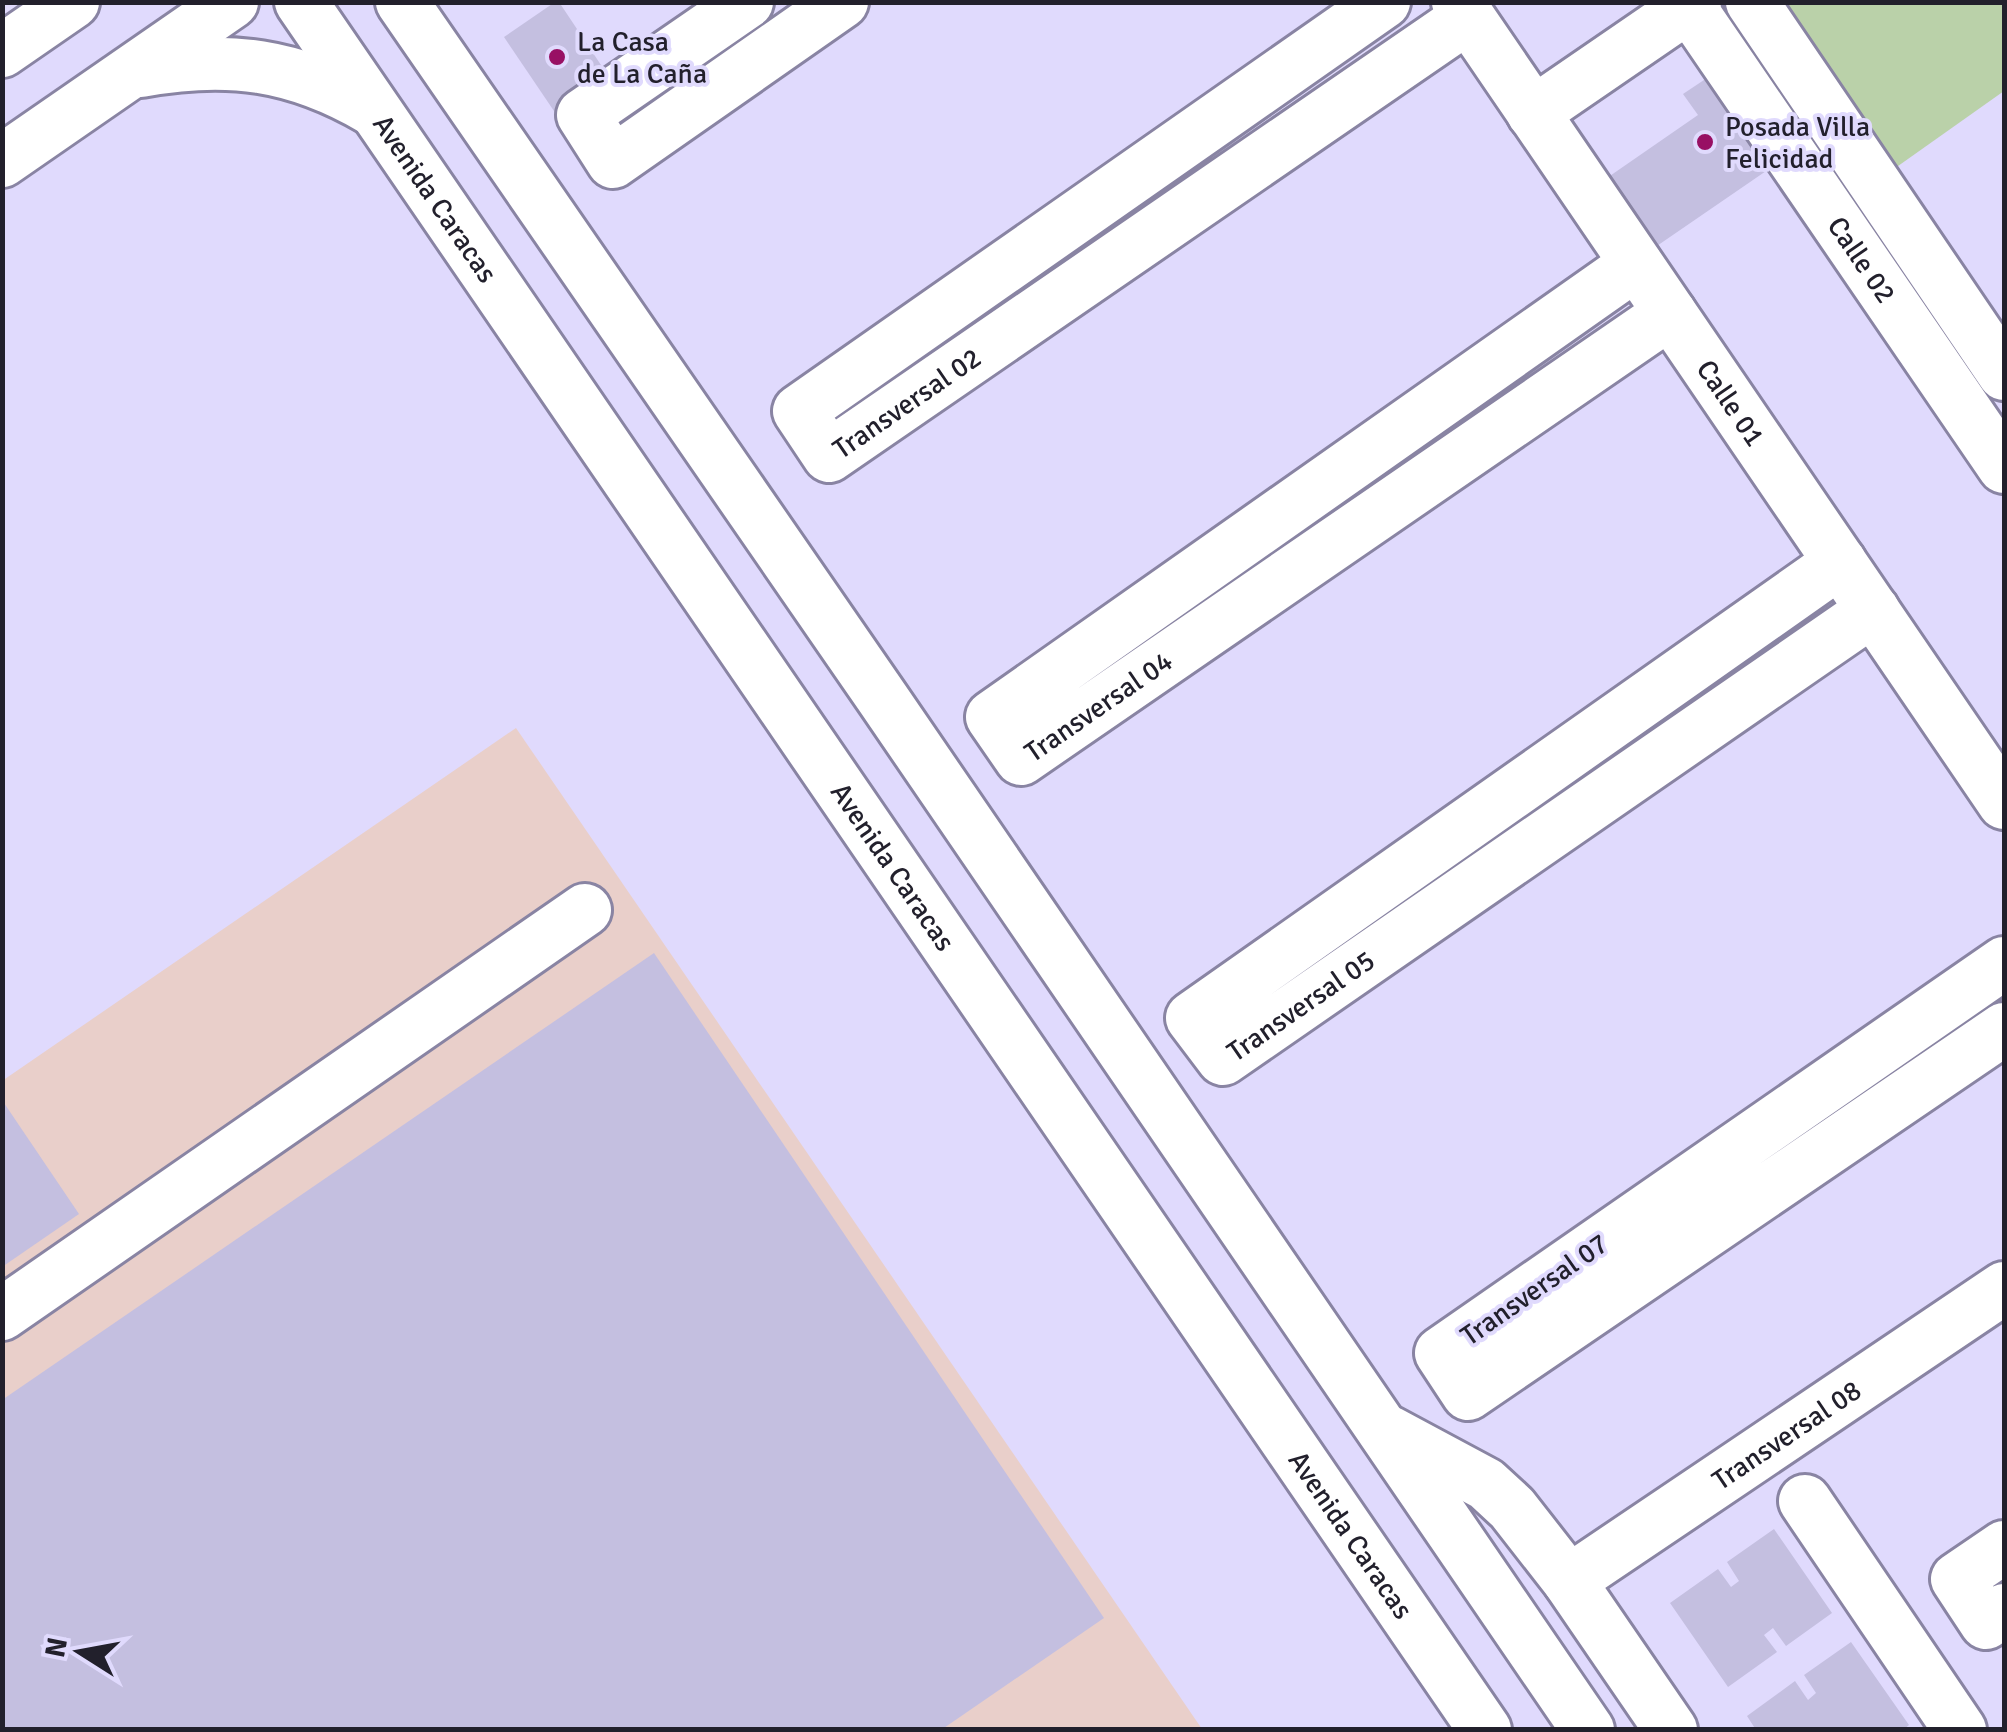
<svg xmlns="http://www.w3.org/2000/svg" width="2007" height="1732" viewBox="0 0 2007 1732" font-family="Signika,sans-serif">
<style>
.industrial{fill:#e9cfca}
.green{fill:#bad1a9}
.building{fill:#c4bfe0}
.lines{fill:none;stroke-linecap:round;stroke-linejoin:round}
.minor-casing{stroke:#8984a3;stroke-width:58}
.minor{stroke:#fff;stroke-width:52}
.poi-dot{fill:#981064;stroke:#e0dafd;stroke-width:4}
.labels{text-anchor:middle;stroke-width:8;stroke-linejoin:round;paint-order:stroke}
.poi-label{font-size:28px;fill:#22202c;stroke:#e0dafd;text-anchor:start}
.street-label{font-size:28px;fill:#22202c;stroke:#e0dafd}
</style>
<rect width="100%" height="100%" fill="#e0dafd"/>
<polygon class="industrial" points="516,728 1202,1729 3,1729 2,1081"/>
<polygon class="green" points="1779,3 2004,3 2004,91 1891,171"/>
<g class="building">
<polygon points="555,2 559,2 609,77 556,114 504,37"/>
<polygon points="1707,78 1769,169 1651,250 1604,180 1698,115 1683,94"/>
<polygon points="654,953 1104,1618 941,1730 2,1730 2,1400"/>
<polygon points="2,1100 79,1214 2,1267"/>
<polygon points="1774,1529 1832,1613 1786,1646 1773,1628 1764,1635 1777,1652 1728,1687 1670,1603 1718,1569 1731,1587 1739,1581 1727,1562"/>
<polygon points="1851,1642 1909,1725 1903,1730 1756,1730 1747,1716 1795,1681 1808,1700 1816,1693 1804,1675"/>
</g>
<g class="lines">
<defs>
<g id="minor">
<path id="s1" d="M 301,2 L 1485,1730"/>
<polyline points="402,2 883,699 1588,1730"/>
<polyline points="747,2 583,115 613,162 842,2"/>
<path id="s2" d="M 1384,2 L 799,411 L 829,456 L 1468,17"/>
<path id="s3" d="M 1458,2 L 2004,803"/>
<path id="s4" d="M 1686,2 L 2004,467"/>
<polyline points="1752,2 2004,374"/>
<polyline points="2,51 73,2"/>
<path d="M 141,71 C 228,55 295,64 372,109"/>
<polyline points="1533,113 1695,2"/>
<polyline points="2,161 232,2"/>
<path id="s5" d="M 1636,264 L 992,717 L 1021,759 L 1670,313"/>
<path id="s6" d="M 1840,562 L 1192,1018 L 1223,1059 L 1873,610"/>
<polyline points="2004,963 1441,1353 1468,1394 2004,1029"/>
<polyline points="2,1314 585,910"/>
<polyline points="1389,1432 1486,1484 1512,1508 1569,1581 1671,1730"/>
<polyline points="1805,1501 1960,1730"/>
<polyline points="2004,1547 1957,1579 1986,1623 2004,1610"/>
<path id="s7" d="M 1569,1581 L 2004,1288"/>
</g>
</defs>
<use href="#minor" class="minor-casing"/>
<use href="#minor" class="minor"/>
</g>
<g class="poi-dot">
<circle cx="557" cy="57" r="10"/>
<circle cx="1705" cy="142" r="10"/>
</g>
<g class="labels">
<g class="poi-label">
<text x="577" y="51">La Casa<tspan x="577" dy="32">de La Caña</tspan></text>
<text x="1725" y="136">Posada Villa<tspan x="1725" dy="32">Felicidad</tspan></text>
</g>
<g class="street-label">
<text dy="10" stroke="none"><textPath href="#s1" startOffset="238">Avenida Caracas</textPath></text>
<text dy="10" stroke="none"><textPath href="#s4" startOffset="312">Calle 02</textPath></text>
<text dy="10" stroke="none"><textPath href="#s2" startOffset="862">Transversal 02</textPath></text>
<text dy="10" stroke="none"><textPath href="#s3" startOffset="485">Calle 01</textPath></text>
<text dy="10" stroke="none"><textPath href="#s5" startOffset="932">Transversal 04</textPath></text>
<text dy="10" stroke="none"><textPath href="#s1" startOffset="1048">Avenida Caracas</textPath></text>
<text dy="10" stroke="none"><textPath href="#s6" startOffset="938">Transversal 05</textPath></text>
<text transform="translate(1534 1289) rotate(-35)" y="10">Transversal 07</text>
<text dy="10" stroke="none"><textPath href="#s7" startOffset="262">Transversal 08</textPath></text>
<text dy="10" stroke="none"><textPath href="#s1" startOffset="1858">Avenida Caracas</textPath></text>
</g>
</g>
<rect width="2007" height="1732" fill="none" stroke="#22202c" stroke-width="10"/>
<g transform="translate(80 1652) rotate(281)" stroke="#e0dafd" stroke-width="8" paint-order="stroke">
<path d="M0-8L18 38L0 25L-18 38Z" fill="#22202c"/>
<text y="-15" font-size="28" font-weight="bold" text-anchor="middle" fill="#22202c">N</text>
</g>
</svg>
